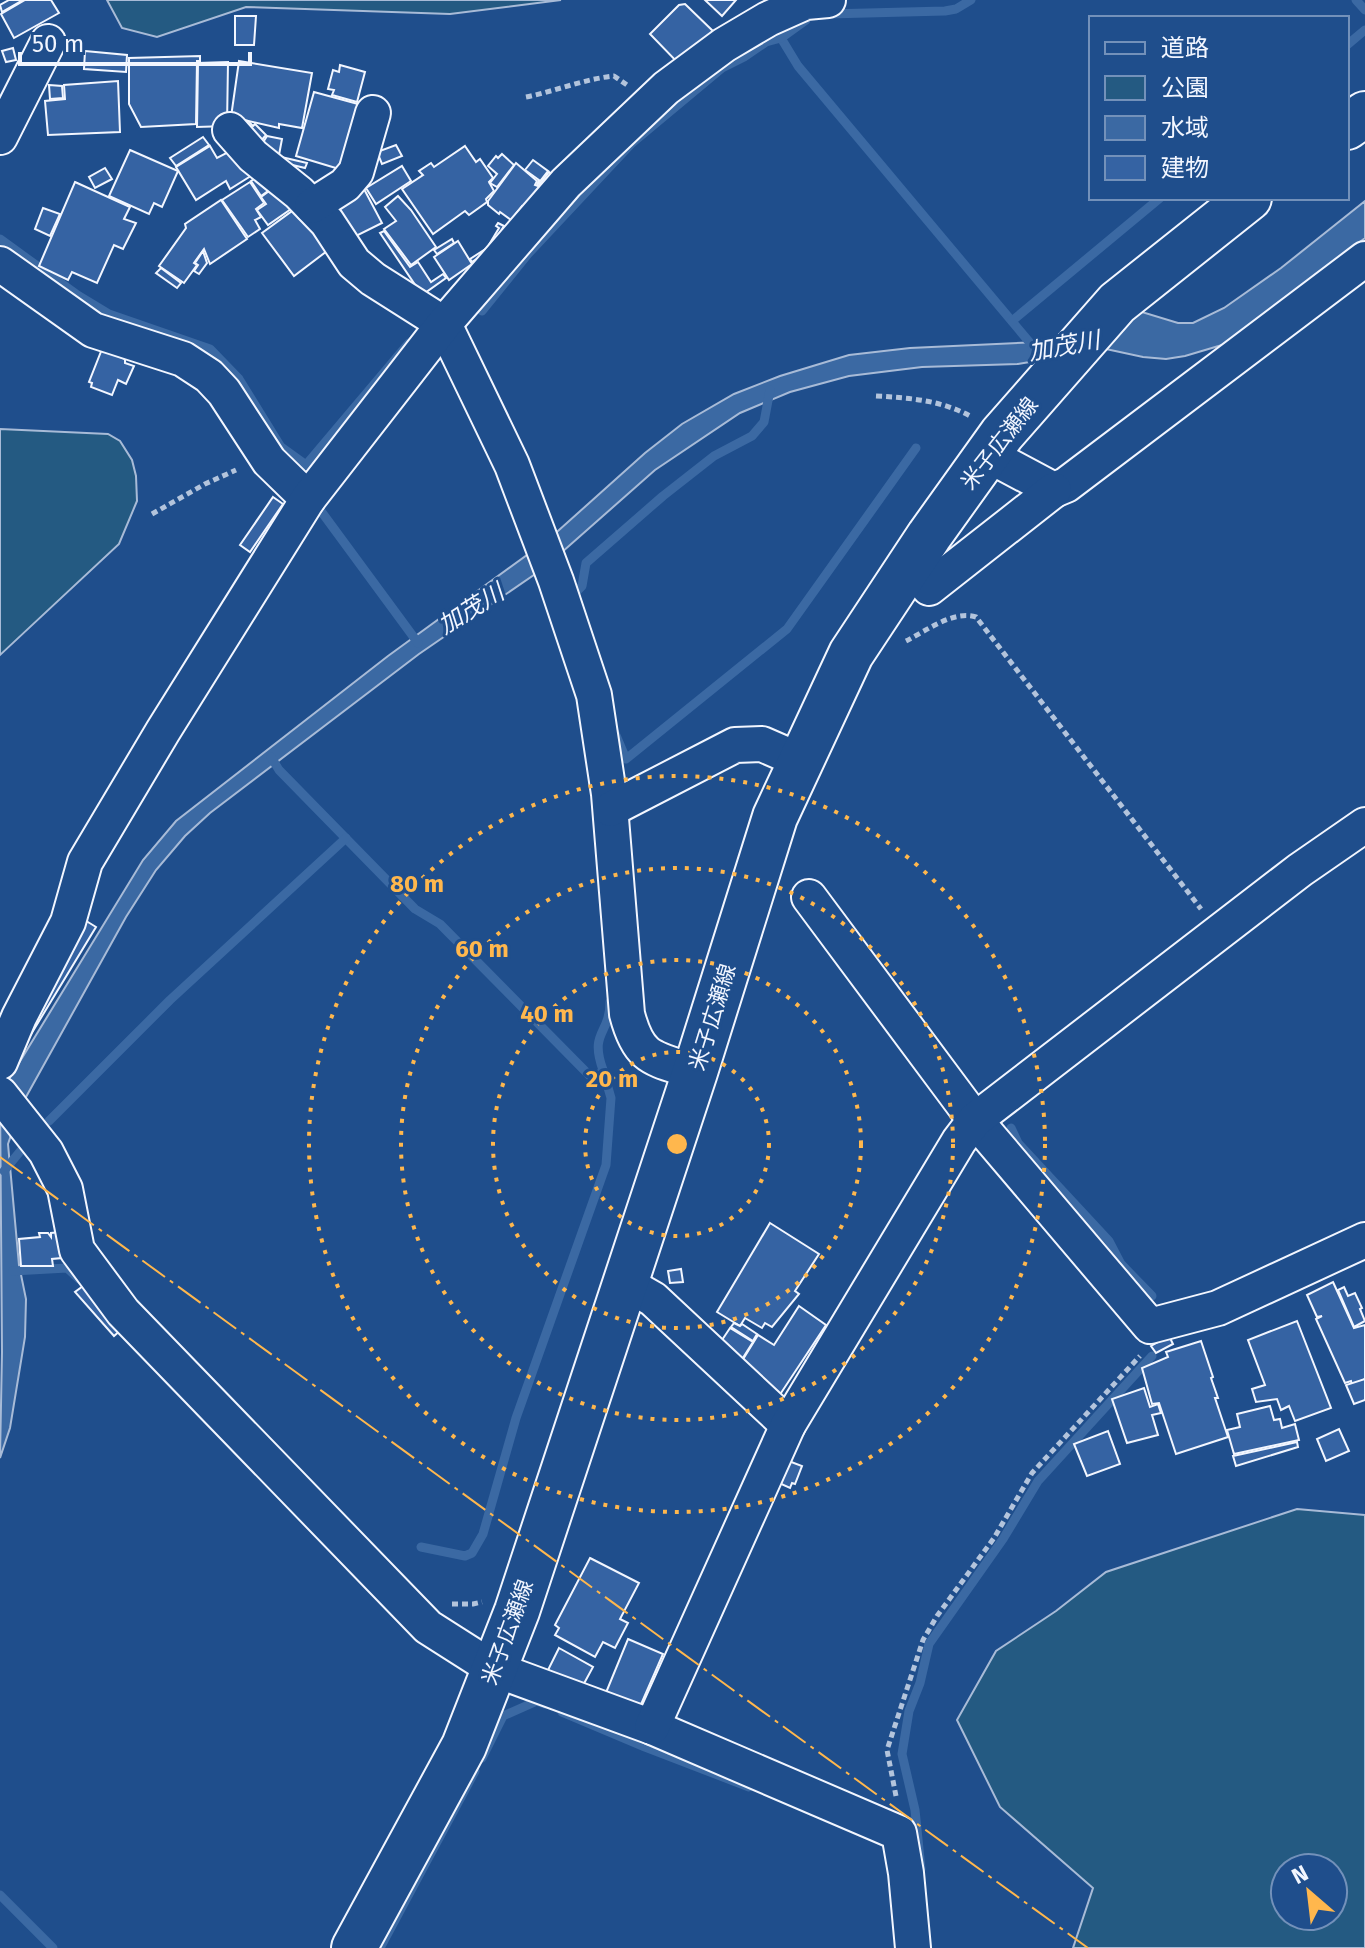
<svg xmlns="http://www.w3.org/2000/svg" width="1365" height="1948" viewBox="0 0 1365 1948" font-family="'Fira Sans','Noto Sans JP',sans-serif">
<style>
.green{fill:#245a82;stroke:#a8bbd7;stroke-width:2;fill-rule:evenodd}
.water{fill:#3b69a3;stroke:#a8bbd7;stroke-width:2}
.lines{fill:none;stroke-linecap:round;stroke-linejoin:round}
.stream{stroke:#3b69a3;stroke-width:9}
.building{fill:#3563a3;stroke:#f2f6ff;stroke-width:2}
.minor-casing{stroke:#f2f6ff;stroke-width:38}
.major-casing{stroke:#f2f6ff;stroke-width:48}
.path{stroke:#b3c4dc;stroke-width:5;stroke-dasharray:6 4;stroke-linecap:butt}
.minor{stroke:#1f4e8c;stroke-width:34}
.major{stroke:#1f4e8c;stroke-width:44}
.power{stroke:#ffb74d;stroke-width:2;stroke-dasharray:28 6 4 6;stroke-linecap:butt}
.ring{fill:none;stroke:#ffb74d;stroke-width:4;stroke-dasharray:4 8}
.labels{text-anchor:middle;stroke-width:6;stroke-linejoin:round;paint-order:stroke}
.street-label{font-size:22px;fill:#f2f6ff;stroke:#1f4e8c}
.water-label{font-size:24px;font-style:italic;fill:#f2f6ff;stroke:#1f4e8c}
.centre{fill:#ffb74d;stroke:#1f4e8c;stroke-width:4}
.ring-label{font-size:24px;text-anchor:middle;font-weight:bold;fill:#ffb74d;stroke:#1f4e8c;stroke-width:6;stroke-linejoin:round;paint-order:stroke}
</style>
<rect width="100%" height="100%" fill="#1f4e8c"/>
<g class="green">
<polygon points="107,0 561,0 450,14 246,7 157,37 122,28"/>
<polygon points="0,429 108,434 120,441 132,460 136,476 137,501 119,544 0,655"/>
<path d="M 1297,1509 L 1365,1515 L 1365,1948 L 1073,1948 L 1093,1888 L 1000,1807 L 957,1720 L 996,1651 L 1056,1611 L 1106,1572 ZM 1333,1868 L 1333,1916 L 1285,1916 L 1285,1868 Z"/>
</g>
<polygon class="water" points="1365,201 1365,238 1232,342 1185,356 1166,359 1143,357 1106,349 1018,364 922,367 849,376 790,392 740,413 655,470 544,568 419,654 210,813 185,836 156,870 126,917 21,1106 8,1144 19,1265 26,1299 25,1337 10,1428 0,1458 2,1352 0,1094 143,860 176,821 388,656 549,539 645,453 682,424 734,394 780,376 849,355 910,348 1038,342 1142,312 1178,323 1193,323 1224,308 1281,268"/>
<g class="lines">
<g class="stream">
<polyline points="1356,0 1365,10"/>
<polyline points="828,14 945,11 956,9 971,0"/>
<polyline points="781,38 798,66 1036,350"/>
<polyline points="1347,45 1365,30"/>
<polyline points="0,239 76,294 109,314 210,349 239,379 281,447 306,465 409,343"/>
<polyline points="482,311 528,254 632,143 722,68 744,57 766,42 781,38 806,20"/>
<polyline points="1012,321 1160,198"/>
<polyline points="318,507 418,643"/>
<polyline points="577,600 575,593 582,586 586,563 663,496 714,456 752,436 764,422 770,390"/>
<polyline points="615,733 626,759 787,629 916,448"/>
<polyline points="271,757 279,770 415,909 440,924 591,1077 598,1076 603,1070 611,1098 606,1165 516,1418 483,1534 472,1553 465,1556 421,1547"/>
<path d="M 603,1070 C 589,1031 610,1035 610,1002"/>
<polyline points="49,1121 170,1000 346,838"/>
<polyline points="1011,1128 1018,1143 1109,1241 1121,1264 1152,1296"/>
<polyline points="4,1171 27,1143"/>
<polyline points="13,1271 67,1268 79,1279"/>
<polyline points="562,1712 645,1747 749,1787"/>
<polyline points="482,1758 503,1716 537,1701 545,1704"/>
<polyline points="921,1869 915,1810 902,1754 909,1711 920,1683 929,1644 1003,1539 1038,1481 1152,1356"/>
<polyline points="0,1895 53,1948"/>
<polyline points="380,1948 475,1771"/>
</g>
</g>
<g class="building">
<polygon points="9,0 23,0 2,12 0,5"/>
<polygon points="25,0 51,0 59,13 14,38 1,14"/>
<polygon points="705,0 736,0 722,16"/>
<polygon points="685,4 716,34 679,64 650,34 679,5"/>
<polygon points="235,16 256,16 254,45 235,45"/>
<polygon points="13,48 16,60 6,62 2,51"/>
<polygon points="85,51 127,55 126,72 84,69"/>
<polygon points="200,56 200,61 197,61 196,124 141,127 129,104 129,58"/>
<polygon points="239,61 312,73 302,128 279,124 279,128 231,117"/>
<polygon points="228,62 227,126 197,127 198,63"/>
<polygon points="340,65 365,72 357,102 332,95 334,90 328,89 333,70 339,72"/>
<polygon points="118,81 120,132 48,135 45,101 65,99 64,85"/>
<polygon points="49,85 62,86 63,98 50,99"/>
<polygon points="314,92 358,104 339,169 296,156"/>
<polygon points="231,118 248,121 253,126 255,124 266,135 255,148"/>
<polygon points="267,136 282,139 279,155 260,154 262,144"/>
<polygon points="203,137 209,145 176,166 170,158"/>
<polygon points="396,145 402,156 382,164 377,152"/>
<polygon points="210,146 217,158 238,147 254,174 230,189 226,181 196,200 176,167"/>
<polygon points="465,146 476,162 480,159 493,178 489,182 494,191 486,199 487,202 469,215 465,211 433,234 402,189 423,175 419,171 431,163 434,167"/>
<polygon points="130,150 178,171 162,207 154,203 149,214 109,196"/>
<polygon points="502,154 514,165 497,187 490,183 497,174 488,166 496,156 498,158"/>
<polygon points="277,156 307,163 305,168 276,161"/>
<polygon points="533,160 548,171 537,185 539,180 525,170"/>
<polygon points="516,163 537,181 535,185 538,186 549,172 556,178 529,211 522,206 511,220 500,212 499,214 488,205 488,201"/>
<polygon points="402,166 411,181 376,204 366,188"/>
<polygon points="105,168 112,179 95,188 89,177"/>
<polygon points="260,175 275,186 261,196 251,181"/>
<polygon points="75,182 130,207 124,219 136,223 123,249 114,245 97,283 72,272 68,280 39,266"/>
<polygon points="250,182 264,203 256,209 261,217 255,220 260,229 248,237 222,200"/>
<polygon points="276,186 291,209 268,225 257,210 266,204 261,197"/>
<polygon points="364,189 382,223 354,237 336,204"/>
<polygon points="398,196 411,210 436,247 411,265 384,229 396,221 385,207"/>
<polygon points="221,200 247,239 210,264 204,249 194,263 197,265 184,283 159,266 186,228 185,224"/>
<polygon points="299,206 331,248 294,276 262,233"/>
<polygon points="43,208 60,214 50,236 35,229"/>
<polygon points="498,223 504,226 490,250 472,262 470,259 487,248 499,228 496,226"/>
<polygon points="384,231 410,267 418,262 431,282 443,274 446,278 422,295 380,233"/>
<polygon points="452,239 454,243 437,254 434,250"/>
<polygon points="458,241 472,264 449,280 434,257"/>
<polygon points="203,251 207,263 199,274 194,271 198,265 195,263"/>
<polygon points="161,268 181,283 177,288 156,273"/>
<polygon points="102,349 125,359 125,363 134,366 126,384 118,380 112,395 91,387 92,383 89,382"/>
<polygon points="273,497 283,504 250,552 240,545"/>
<polygon points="83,919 96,927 30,1036 21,1031"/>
<polygon points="770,1223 819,1254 795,1291 799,1294 772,1327 765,1323 762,1328 745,1318 740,1326 717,1312"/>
<polygon points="60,1232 62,1258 52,1259 53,1266 21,1266 19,1239 40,1237 39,1233 48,1233 51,1237 51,1233"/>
<polygon points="681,1269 683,1282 670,1283 668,1271"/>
<polygon points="1333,1282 1354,1328 1365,1325 1365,1379 1352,1385 1351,1381 1345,1383 1316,1319 1322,1316 1317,1317 1307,1295"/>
<polygon points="83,1286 122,1329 114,1336 75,1292"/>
<polygon points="1344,1287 1348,1296 1355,1293 1362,1308 1360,1309 1365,1321 1354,1327 1338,1290"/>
<polygon points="799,1306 826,1325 779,1396 737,1369 758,1335 774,1345"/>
<polygon points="1297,1321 1331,1408 1295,1421 1289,1406 1281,1410 1277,1399 1256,1402 1252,1389 1265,1385 1248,1340"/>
<polygon points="734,1323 740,1326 742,1324 757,1334 753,1341 731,1327"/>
<polygon points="730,1328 753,1342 739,1364 716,1349"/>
<polygon points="1169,1336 1173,1344 1156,1353 1151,1346"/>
<polygon points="1201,1341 1213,1377 1211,1378 1218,1398 1215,1398 1228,1437 1176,1454 1159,1403 1152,1404 1142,1368 1168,1357 1166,1352"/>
<polygon points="1365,1379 1365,1400 1354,1404 1346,1385"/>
<polygon points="1144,1388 1150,1407 1158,1404 1161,1413 1152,1415 1158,1435 1127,1443 1112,1399"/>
<polygon points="1270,1406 1274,1420 1280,1419 1282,1428 1295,1424 1299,1440 1234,1454 1227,1430 1240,1427 1237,1414"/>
<polygon points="1339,1429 1349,1451 1326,1461 1317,1439"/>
<polygon points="1108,1431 1120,1464 1087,1476 1074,1444"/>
<polygon points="1297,1442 1298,1447 1236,1466 1233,1456"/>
<polygon points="786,1460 802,1466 795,1484 792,1483 790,1488 779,1483"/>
<polygon points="590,1558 639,1583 620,1619 628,1623 615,1648 603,1642 595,1657 555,1635 559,1628 555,1625"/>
<polygon points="628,1639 663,1654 639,1709 605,1695"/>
<polygon points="559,1648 593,1667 581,1689 548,1670"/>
</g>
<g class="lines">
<defs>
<g id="minor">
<path d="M 230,130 L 253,156 L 299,193 L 327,222 L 354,263 L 373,279 L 444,324 L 512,465 L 556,581 L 594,695 L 609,794 L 627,1014 C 639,1060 653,1058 695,1072"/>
<polyline points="0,137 48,42"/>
<polyline points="312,206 345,185 356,172 373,113"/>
<polyline points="0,264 93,330 183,359 209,376 224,392 269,461 308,499"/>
<polyline points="988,455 1054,490 1066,485 1365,259"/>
<polyline points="929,588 1054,490"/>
<polyline points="611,809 735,745 762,744 801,761"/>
<polyline points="809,897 975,1120 1150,1326 1218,1308 1365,1240"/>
<polyline points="0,1062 19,1017 68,922 85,862 163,731 308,499 444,324 566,183 666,88 724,45 768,19 806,2 828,0"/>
<polyline points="0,1094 46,1152 65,1189 77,1250 123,1312 428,1627 494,1669 652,1727 899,1833 906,1873 913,1948"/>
<polyline points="625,1283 653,1299 788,1425"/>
<polyline points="652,1727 788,1425 959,1141 975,1120 1300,870 1365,825"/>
</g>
<g id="major">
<polyline points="1347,127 1365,114"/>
<polyline points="354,1948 464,1746 517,1611 695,1072 775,817 851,654 929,536 1002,434 1117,303 1249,198"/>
</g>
</defs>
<use href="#minor" class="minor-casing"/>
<use href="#major" class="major-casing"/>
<g class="path">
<path d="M 526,97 C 556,91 584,79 614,76 L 627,85"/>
<path d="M 876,396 C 910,398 941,400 972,417"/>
<polyline points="152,514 205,484 236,470"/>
<path d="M 906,641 C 926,631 953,610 976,617 L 1201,909"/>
<polyline points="452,1604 473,1604 482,1602"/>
<polyline points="896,1796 887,1750 923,1640 937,1616 994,1538 1032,1473 1140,1356"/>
</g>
<use href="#minor" class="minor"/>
<use href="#major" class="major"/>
<polyline class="power" points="0,1157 1088,1948"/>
</g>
<g class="ring">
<circle cx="677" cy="1144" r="92"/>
<circle cx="677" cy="1144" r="184"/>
<circle cx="677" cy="1144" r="276"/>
<circle cx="677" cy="1144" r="368"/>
</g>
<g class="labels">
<g class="street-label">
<text transform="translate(999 443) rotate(-52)" y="8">米子広瀬線</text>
<text transform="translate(712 1017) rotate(-73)" y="8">米子広瀬線</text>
<text transform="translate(507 1632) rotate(-70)" y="8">米子広瀬線</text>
</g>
<g class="water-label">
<text transform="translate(1064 346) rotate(-10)" y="8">加茂川</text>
<text transform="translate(471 609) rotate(-32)" y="8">加茂川</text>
</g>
</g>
<circle cx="677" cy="1144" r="12" class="centre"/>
<g class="ring-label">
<text x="417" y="892">80 m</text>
<text x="482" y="957">60 m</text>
<text x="547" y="1022">40 m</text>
<text x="612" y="1087">20 m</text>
</g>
<rect x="1089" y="16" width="260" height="184" fill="#1f4e8c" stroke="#7391ba" stroke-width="2"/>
<rect x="1105" y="42" width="40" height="12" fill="#1f4e8c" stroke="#7391ba" stroke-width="2"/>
<text x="1161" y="56" font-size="24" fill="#f2f6ff">道路</text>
<rect x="1105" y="76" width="40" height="24" fill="#245a82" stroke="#7391ba" stroke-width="2"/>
<text x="1161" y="96" font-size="24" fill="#f2f6ff">公園</text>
<rect x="1105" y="116" width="40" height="24" fill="#3b69a3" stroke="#7391ba" stroke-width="2"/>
<text x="1161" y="136" font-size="24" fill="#f2f6ff">水域</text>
<rect x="1105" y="156" width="40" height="24" fill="#3563a3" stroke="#7391ba" stroke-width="2"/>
<text x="1161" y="176" font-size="24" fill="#f2f6ff">建物</text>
<g transform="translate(1309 1892) rotate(332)"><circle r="38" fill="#1f4e8c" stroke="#7391ba" stroke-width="2"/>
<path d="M0-6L14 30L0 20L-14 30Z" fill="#ffb74d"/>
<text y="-12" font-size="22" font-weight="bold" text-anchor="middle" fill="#f2f6ff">N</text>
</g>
<path d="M20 52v12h230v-12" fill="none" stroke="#f2f6ff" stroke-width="4"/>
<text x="32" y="52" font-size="24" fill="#f2f6ff" stroke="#1f4e8c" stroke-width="6" paint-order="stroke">50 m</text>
</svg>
